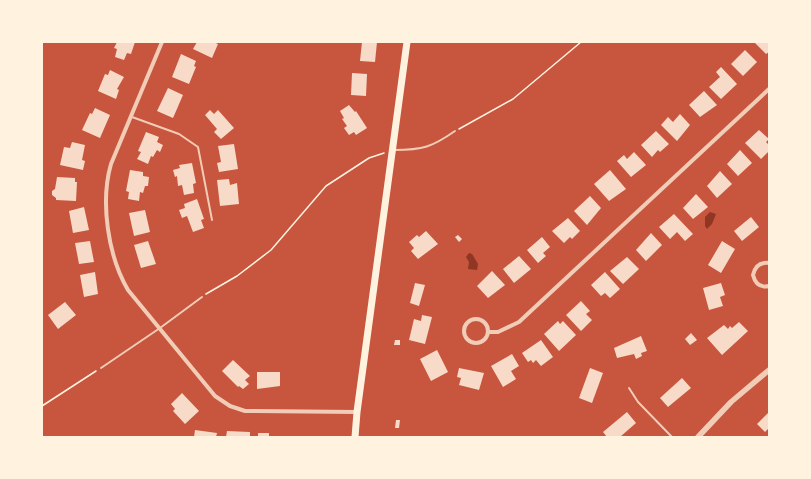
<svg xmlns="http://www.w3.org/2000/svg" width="811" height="479" viewBox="0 0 811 479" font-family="Mulish,sans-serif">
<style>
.water{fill:#8f3625}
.building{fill:#f7dbc8}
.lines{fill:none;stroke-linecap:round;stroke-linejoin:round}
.path{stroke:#fff3e0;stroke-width:1.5}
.service{stroke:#f1ccb7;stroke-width:2}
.minor{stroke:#f1ccb7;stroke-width:4}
.tertiary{stroke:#f1ccb7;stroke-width:5.5}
.primary{stroke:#fff3e0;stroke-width:7}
</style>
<rect width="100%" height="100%" fill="#c8553d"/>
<g class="water">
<polygon points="710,212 716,214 712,224 707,229 705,226 705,217"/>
<polygon points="469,253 472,254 478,264 477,270 468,269 469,262 466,257"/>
</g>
<g class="building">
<polygon points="117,42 135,42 131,54 127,53 124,60 115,57 117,49 114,48"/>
<polygon points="197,42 213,42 218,44 212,58 193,49"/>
<polygon points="362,42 377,42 375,62 360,61"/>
<polygon points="754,42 769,42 769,52 766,54"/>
<polygon points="745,50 757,62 743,76 731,64"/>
<polygon points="181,54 196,61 194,66 196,67 189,84 172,77"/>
<polygon points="721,67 737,84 721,99 709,87 720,77 716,72"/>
<polygon points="110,70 124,77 117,89 119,90 116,99 98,91 105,74 108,75"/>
<polygon points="352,73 367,74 366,96 351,95"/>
<polygon points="168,88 183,95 173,118 157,111"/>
<polygon points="704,91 717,105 700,117 689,105"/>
<polygon points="349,105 355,112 356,111 367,128 356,135 354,132 349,135 344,128 347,126 342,119 344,118 340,111"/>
<polygon points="95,108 110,115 100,138 82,130 90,113 92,114"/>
<polygon points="210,110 214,114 218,110 234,128 221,139 214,132 217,129 205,115"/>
<polygon points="680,114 690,125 677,141 661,125 668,117 673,122"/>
<polygon points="759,130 769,139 766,142 769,145 769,151 761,159 745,143"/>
<polygon points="656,131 669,144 660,152 658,150 652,157 641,145"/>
<polygon points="146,132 159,137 157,142 163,145 160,152 157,150 153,157 151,156 148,164 137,159 141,152 138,151"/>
<polygon points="72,142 85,145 82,160 85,161 83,170 60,165 64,147 70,148"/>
<polygon points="234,144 238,169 219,172 217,163 221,162 218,146"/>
<polygon points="740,150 752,163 738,176 727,164"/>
<polygon points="634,152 646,165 631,177 617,161 624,155 627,159"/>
<polygon points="192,163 196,183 193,184 194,193 184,195 182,185 178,186 177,176 175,177 173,170 180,168 179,165"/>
<polygon points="130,170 143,172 143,176 149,177 148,186 145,186 143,193 140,192 139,201 128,199 129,192 126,191"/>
<polygon points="610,170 626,189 609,201 594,184"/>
<polygon points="720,171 732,184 717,198 707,186"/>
<polygon points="57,177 75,178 75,182 77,182 76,201 56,200 56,198 52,195 52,191 55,189"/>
<polygon points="229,179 230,185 237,183 239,204 220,206 217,180"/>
<polygon points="696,194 708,207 693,219 683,208"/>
<polygon points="590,196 601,208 587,225 574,211"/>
<polygon points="197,199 204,219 201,220 204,228 193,232 187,216 182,218 179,210 185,208 184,204"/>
<polygon points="84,207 89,230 73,233 69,211"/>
<polygon points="145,210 150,232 134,236 129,213"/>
<polygon points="674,214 693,234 685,241 677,232 670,239 659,227"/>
<polygon points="751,217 759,227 742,241 734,231"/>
<polygon points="568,218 580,231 572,239 570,237 564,243 552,231"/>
<polygon points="426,231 438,244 418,259 411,251 414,248 409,242 417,235 419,237"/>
<polygon points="651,233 662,245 646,261 636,250"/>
<polygon points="458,235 462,239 459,242 455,237"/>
<polygon points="542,237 550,247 543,253 546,256 538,263 527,250"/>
<polygon points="90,241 94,262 79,264 75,243"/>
<polygon points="148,241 156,264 141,268 134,245"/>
<polygon points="722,241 735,249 721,273 708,265"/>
<polygon points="519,256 531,269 514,283 503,269"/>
<polygon points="627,257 639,269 623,284 610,271"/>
<polygon points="492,271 505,285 488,298 477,286"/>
<polygon points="95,272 98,294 84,297 80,275"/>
<polygon points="605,272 620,289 610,298 605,293 601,296 591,285"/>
<polygon points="415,283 425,285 419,306 410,303"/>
<polygon points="721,283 725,295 720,297 723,306 709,310 703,288"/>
<polygon points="581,301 590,311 586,314 592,320 581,331 566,315"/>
<polygon points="65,302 76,315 58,329 48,315"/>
<polygon points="422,315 432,317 425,344 409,340 414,319 421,321"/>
<polygon points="558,321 560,324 563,321 576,335 559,351 544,334"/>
<polygon points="739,322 748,331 722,355 707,338 724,325 728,329 730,326 732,328"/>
<polygon points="691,333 697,340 690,345 685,339"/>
<polygon points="641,336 647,351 641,353 642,356 636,359 634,354 617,358 614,348"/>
<polygon points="395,340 400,340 400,345 394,345"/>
<polygon points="541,340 553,357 541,366 536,360 533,363 531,360 528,362 522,353"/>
<polygon points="437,350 448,372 431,381 420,359"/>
<polygon points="512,354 519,366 511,371 516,379 503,387 491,366"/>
<polygon points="233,360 250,376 245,380 249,384 243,389 239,386 238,387 222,371"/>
<polygon points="459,368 484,373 479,390 459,385 461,378 457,377"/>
<polygon points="590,368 603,373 592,403 579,398"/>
<polygon points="257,372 280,372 280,386 257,389"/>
<polygon points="682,378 691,388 668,407 660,398"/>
<polygon points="182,393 199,411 185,424 173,411 175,409 171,404"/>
<polygon points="627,412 636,423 620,437 607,437 603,432"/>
<polygon points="769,412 769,428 765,432 757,424"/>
<polygon points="396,420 400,420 399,428 395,428"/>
<polygon points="195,430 217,433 216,437 194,437"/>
<polygon points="227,431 250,432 250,437 226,437"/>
<rect x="258" y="433" width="11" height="4"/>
</g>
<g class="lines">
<g class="path">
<polyline points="459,129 513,99 581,42"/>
<polyline points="206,294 237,276 271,250 326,186 369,158 384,153"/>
<polyline points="42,406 96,371"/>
</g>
<g class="service">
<polyline points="132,117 179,134 198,147 212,220"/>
<path d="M 394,150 C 423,150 432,147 455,131"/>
<polyline points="101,368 160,328 202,297"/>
<polyline points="629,388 638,402 672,437"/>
</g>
<g class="minor">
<path d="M 162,42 L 111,164 C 100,202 108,256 128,290 L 215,396 L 230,406 L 245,411 L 357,412"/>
<path d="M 769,263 C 760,262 755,266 753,275 C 755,283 760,288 769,286"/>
<circle cx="476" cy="331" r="12"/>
<polyline points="488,332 498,332 519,322 769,89"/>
</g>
<polyline class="tertiary" points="698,437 731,402 769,370"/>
<polyline class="primary" points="355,437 357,412 407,42"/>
</g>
<rect width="811" height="479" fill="none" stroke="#fff3e0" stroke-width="86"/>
</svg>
